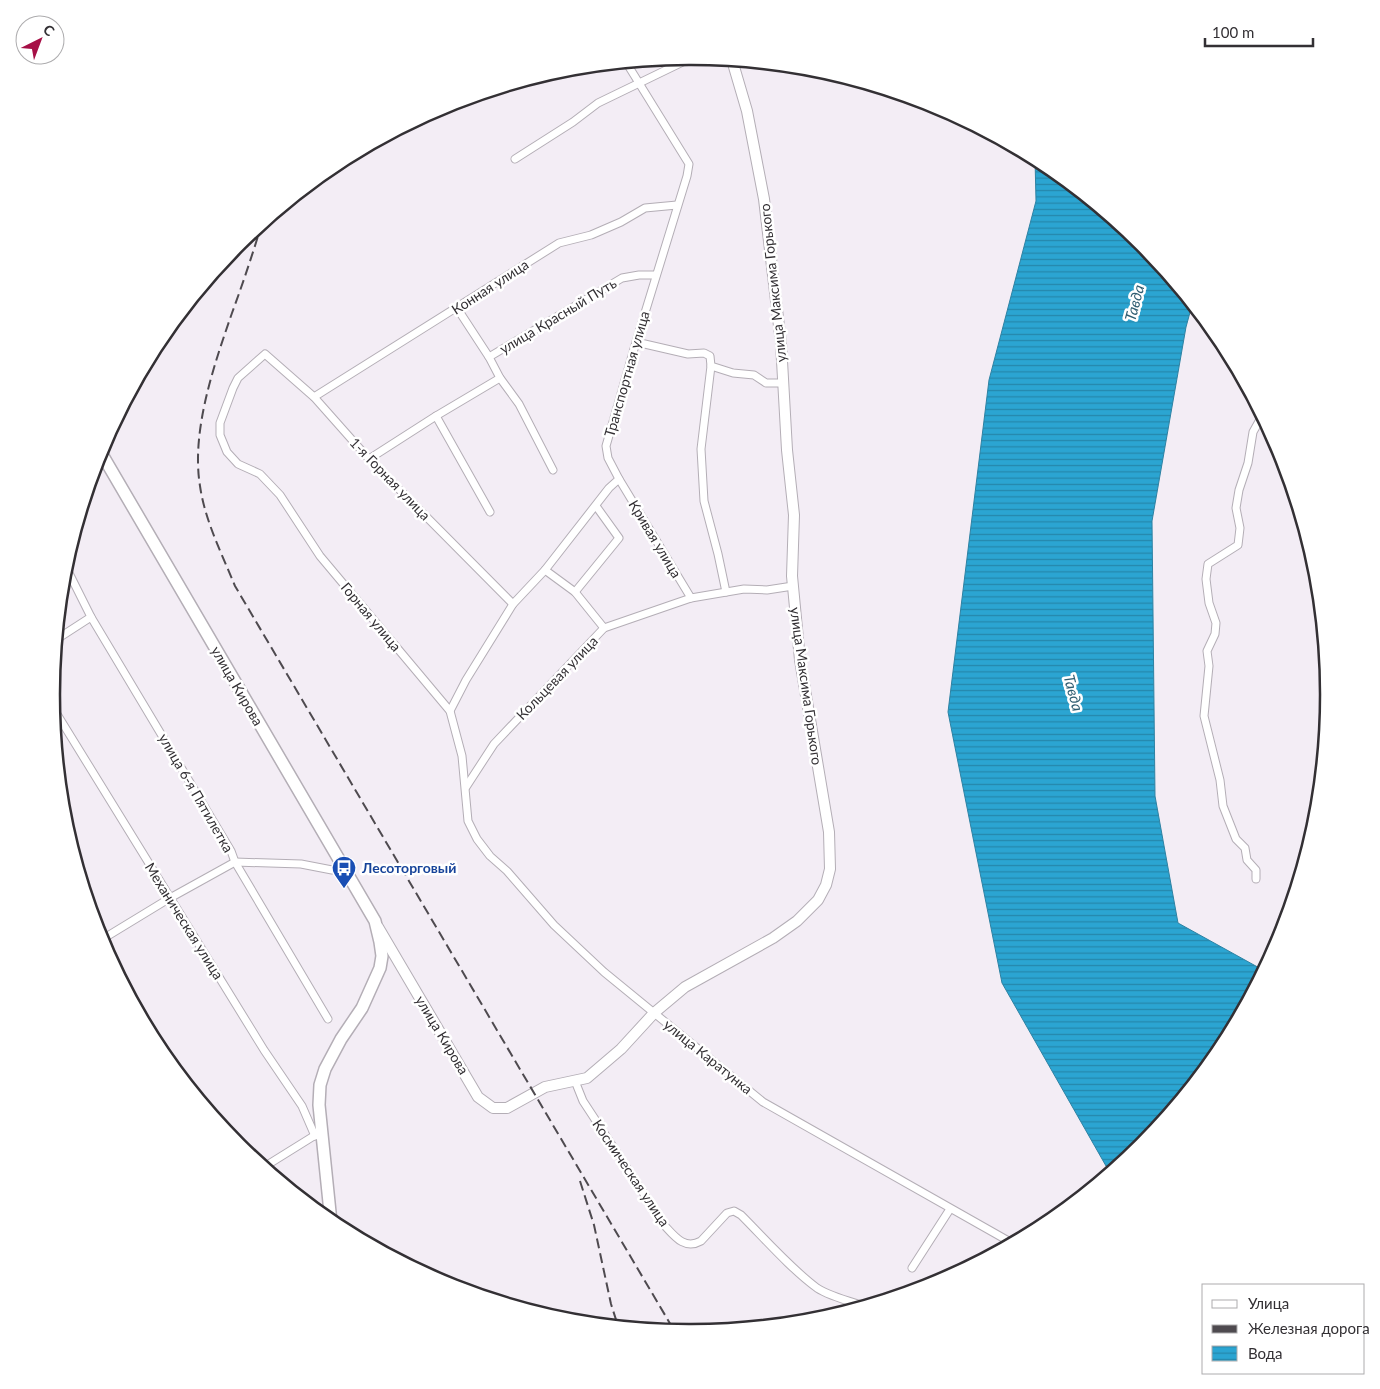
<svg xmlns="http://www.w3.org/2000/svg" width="1380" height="1389" viewBox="0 0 1380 1389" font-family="Lato,sans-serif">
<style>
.water{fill:url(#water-rules);stroke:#2d82a3}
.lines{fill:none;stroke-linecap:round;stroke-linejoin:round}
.street-casing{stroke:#b4aeb6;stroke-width:9}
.secondary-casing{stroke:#b4aeb6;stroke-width:12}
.primary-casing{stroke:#b4aeb6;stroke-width:14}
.street{stroke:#fff;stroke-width:7}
.secondary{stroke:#fff;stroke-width:10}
.primary{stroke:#fff;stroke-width:11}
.rail{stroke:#4e4a4f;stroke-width:2;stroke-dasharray:10 5;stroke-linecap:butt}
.labels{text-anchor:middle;stroke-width:5;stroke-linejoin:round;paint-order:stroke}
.street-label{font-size:14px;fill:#333034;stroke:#fff}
.transit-label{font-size:14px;font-weight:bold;fill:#164399;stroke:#fff;text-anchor:start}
.water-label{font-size:15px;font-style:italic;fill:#2f5d71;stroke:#fff}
.rim{fill:none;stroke:#333034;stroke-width:2.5}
</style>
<defs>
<pattern id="water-rules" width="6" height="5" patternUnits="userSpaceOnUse" patternTransform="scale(1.25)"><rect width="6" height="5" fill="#2ba5d2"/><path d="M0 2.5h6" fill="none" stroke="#2587ab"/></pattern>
</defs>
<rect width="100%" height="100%" fill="#f3edf5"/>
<polygon class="water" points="1035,158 1045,164 1142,243 1192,305 1186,327 1152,521 1155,796 1178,923 1263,970 1221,1050 1141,1146 1110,1173 1002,983 948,712 989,380 1036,201"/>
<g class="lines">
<defs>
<g id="street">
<polyline points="515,159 573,122 598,103 695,56"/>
<polyline points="457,308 489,357 500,378 519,404 553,470"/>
<polyline points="636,342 688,354 704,353 710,356 711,366 733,373 754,375 766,383 783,383"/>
<polyline points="489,357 622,278 639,275 656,275"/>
<polyline points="711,366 701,449 704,501 718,554 726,592"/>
<polyline points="314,397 559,243 591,235 621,222 645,208 677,205"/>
<polyline points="436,416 490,512"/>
<polyline points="369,459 436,416 500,378"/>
<polyline points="619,479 691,598"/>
<polyline points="65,565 91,617 231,851 235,862 328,1019"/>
<polyline points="545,570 575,592 604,628"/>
<polyline points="575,592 619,538 596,506"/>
<polyline points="513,604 369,459 314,397 265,354 238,378 233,388 220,423 220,435 227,452 238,464 260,474 280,495 320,556 450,711 462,756 468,821 477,839 490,856 507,871 554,925 604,972 763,1102 1012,1243"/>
<polyline points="57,639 91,617"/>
<polyline points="52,706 264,1050 302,1106 315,1136"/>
<polyline points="450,711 466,680 513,604 545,570 609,488 619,479 608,458 606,446 636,342 687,176 689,164 626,62"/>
<polyline points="466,787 494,744 604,628 691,598 744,589 767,590 793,586"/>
<polyline points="1256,879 1256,870 1247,860 1245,848 1236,839 1223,806 1220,780 1204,716 1209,666 1207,651 1215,634 1216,623 1209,603 1206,579 1208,564 1238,545 1240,528 1236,508 1239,490 1248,463 1253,432 1262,416"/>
<polyline points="101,940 170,898 235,862 301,864 332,870 343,867"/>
<path d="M 575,1081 L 583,1101 L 665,1226 C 675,1237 685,1250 701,1241 L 727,1213 L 734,1211 L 741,1215 C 765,1239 790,1268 817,1288 C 831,1297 849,1301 865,1306"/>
<polyline points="264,1167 317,1134"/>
<polyline points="912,1268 950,1209"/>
</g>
<polyline id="secondary" points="378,927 478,1097 493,1108 507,1108 545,1087 587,1078 621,1049 654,1013 685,987 773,938 797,921 818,900 826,885 830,869 829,832 800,660 792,576 794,515 787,450 781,343 764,199 747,111 732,60"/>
<polyline id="primary" points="100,451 375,921 380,942 382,956 380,968 362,1008 341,1039 325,1069 320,1085 319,1105 331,1222"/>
</defs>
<use href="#street" class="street-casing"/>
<use href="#secondary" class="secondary-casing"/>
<use href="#primary" class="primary-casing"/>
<use href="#street" class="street"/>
<use href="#secondary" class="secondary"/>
<use href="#primary" class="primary"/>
<g class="rail">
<path d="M 262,223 C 253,253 243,283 232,313 C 214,365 191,431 200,486 C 205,521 222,554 235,586 L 675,1332"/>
<polyline points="580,1181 594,1225 611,1304 618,1326"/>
</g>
</g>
<defs>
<symbol id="bus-pin" viewBox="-11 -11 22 30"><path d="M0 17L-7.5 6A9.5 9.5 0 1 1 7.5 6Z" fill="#1a4fb4" stroke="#fff"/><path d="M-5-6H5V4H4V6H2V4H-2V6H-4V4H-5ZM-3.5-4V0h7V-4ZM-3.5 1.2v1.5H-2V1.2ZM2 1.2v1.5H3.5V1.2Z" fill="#fff"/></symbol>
</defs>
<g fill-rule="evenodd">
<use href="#bus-pin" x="330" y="854" width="28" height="38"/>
</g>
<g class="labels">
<g class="street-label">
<text transform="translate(773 283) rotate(-96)" y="5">улица Максима Горького</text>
<text transform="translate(490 287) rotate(-33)" y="5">Конная улица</text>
<text transform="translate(558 316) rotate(-31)" y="5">улица Красный Путь</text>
<text transform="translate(627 374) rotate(-74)" y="5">Транспортная улица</text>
<text transform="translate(390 479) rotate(46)" y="5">1-я Горная улица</text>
<text transform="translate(655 539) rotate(59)" y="5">Кривая улица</text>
<text transform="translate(371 617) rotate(50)" y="5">Горная улица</text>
<text transform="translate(557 678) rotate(-46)" y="5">Кольцевая улица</text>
<text transform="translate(237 686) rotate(60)" y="5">улица Кирова</text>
<text transform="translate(806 686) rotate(82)" y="5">улица Максима Горького</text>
<text transform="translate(196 793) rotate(60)" y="5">улица 6-я Пятилетка</text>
<text transform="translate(184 921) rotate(58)" y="5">Механическая улица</text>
<text transform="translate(442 1035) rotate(59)" y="5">улица Кирова</text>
<text transform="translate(708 1057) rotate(39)" y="5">улица Каратунка</text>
<text transform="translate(631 1173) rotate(56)" y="5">Космическая улица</text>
</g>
<g class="transit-label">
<text x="362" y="873">Лесоторговый</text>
</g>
<g class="water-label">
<text transform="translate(1135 303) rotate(-75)" y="5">Тавда</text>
<text transform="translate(1073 693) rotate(75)" y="5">Тавда</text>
</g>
</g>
<path d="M0 0H1380V1389H0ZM689 65H691A629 629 0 0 1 1320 694V695A629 629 0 0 1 691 1324H689A629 629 0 0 1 60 695V694A629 629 0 0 1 689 65Z" fill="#fff" fill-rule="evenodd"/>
<path class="rim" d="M689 65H691A629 629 0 0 1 1320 694V695A629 629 0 0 1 691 1324H689A629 629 0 0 1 60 695V694A629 629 0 0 1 689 65Z"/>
<rect x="1202" y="1284" width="162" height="90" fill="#ffffff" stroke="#adacae"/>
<rect x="1212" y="1300" width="25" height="8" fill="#ffffff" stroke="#adacae"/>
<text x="1248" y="1309" font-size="15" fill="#333034">Улица</text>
<rect x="1212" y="1325" width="25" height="8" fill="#4e4a4f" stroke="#adacae"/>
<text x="1248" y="1334" font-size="15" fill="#333034">Железная дорога</text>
<rect x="1212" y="1346" width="25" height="15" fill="url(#water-rules)" stroke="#adacae"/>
<text x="1248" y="1359" font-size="15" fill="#333034">Вода</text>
<g transform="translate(40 40) rotate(42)"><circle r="24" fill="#ffffff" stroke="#adacae"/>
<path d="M0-4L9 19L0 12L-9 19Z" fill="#a60f46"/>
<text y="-8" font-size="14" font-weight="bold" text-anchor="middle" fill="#333034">С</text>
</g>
<path d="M1205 38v8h108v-8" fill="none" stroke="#333034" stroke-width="2.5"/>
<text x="1212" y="38" font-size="15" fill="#333034" stroke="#ffffff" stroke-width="4" paint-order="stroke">100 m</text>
</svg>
